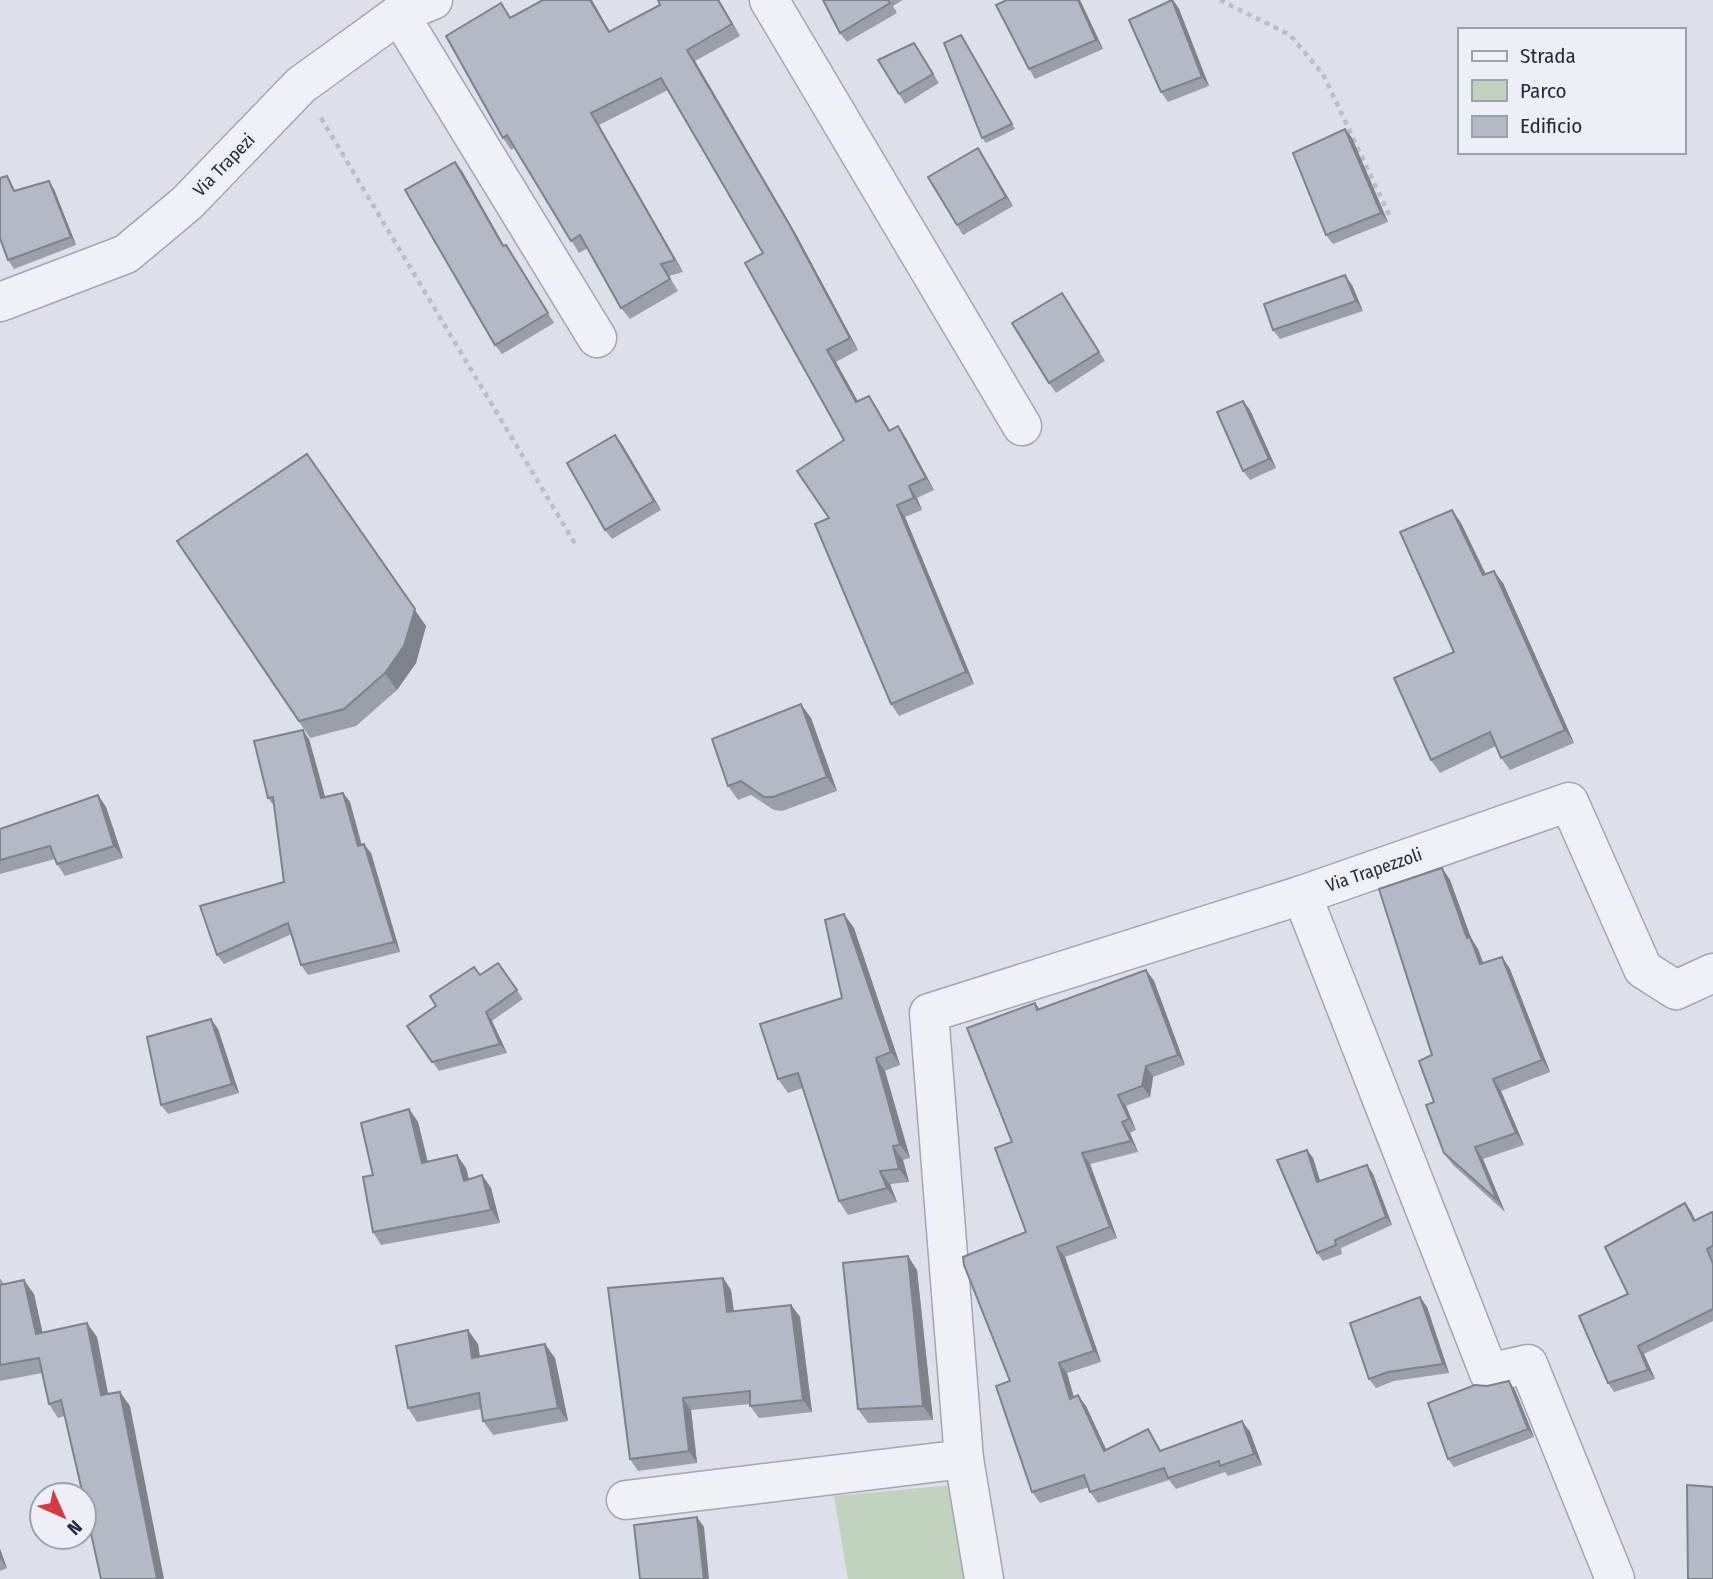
<svg xmlns="http://www.w3.org/2000/svg" width="1713" height="1579" viewBox="0 0 1713 1579" font-family="'Fira Sans Condensed',sans-serif">
<style>
.green{fill:#c1d2be}
.lines{fill:none;stroke-linecap:round;stroke-linejoin:round}
.minor-casing{stroke:#a2a6b2;stroke-width:41}
.path{stroke:#bbbec6;stroke-width:4.5;stroke-dasharray:5 5;stroke-linecap:butt}
.minor{stroke:#f0f1f6;stroke-width:38}
.wall{fill:#9b9fa9}
.shaded-wall{fill:#7e828a}
.building{fill:#b4b9c5;stroke:#7e828a;stroke-width:2}
.labels{text-anchor:middle;stroke-width:5;stroke-linejoin:round;paint-order:stroke}
.street-label{font-size:18px;fill:#262c3f;stroke:#eceff5}
</style>
<rect width="100%" height="100%" fill="#dde0e8"/>
<polygon class="green" points="954,1485 969,1579 848,1579 834,1496"/>
<g class="lines">
<defs>
<g id="minor">
<polyline points="769,0 1022,426"/>
<polyline points="399,14 597,338"/>
<polyline points="0,302 126,254 187,203 301,85 399,14 433,0"/>
<polyline points="1302,895 1489,1373 1528,1364 1615,1579"/>
<polyline points="626,1500 964,1459"/>
<polyline points="984,1579 964,1459 929,1013 1302,895 1569,802 1643,969 1676,990 1713,973"/>
</g>
</defs>
<use href="#minor" class="minor-casing"/>
<g class="path">
<polyline points="1220,0 1290,35 1323,74 1391,219"/>
<polyline points="321,118 577,547"/>
</g>
<use href="#minor" class="minor"/>
</g>
<g class="wall">
<polygon points="658,0 719,0 740,36 695,61 797,236 858,350 836,362 858,402 869,396 890,430 906,438 934,490 917,498 922,510 905,517 974,684 899,716 891,704 829,518 844,440 763,253 668,90 599,125 683,272 669,276 678,291 630,319 621,308 588,248 579,253 514,148 511,150 503,138 511,18 610,32 660,5"/>
<polygon points="823,0 903,0 893,6 897,13 847,42 840,33"/>
<polygon points="1080,0 1103,49 1035,79 1029,69"/>
<polygon points="1173,0 1179,9 1209,86 1168,102 1161,92"/>
<polygon points="964,40 1015,129 986,143 982,138"/>
<polygon points="914,43 939,83 905,104 899,94"/>
<polygon points="1345,129 1352,138 1388,222 1333,244 1326,235"/>
<polygon points="978,148 1013,206 963,235 957,225"/>
<polygon points="455,162 462,171 504,246 512,254 554,323 502,354 495,345"/>
<polygon points="7,176 15,191 54,189 76,245 14,269 8,260"/>
<polygon points="1352,285 1363,311 1280,339 1273,330"/>
<polygon points="1062,293 1105,361 1056,393 1049,383"/>
<polygon points="1243,401 1250,410 1276,468 1250,480 1243,471"/>
<polygon points="615,435 661,510 612,539 605,530"/>
<polygon points="1452,510 1461,523 1486,574 1503,583 1574,743 1510,770 1501,758 1496,746 1440,773 1431,760 1454,652"/>
<polygon points="177,541 426,626 416,663 397,690 356,726 310,738"/>
<polygon points="811,718 837,791 782,811 774,810 751,795 738,800 728,786"/>
<polygon points="309,739 325,797 343,793 350,802 362,845 371,853 400,952 308,975 301,965 292,934 224,964 217,955 284,882 274,806 268,798"/>
<polygon points="98,795 106,807 123,858 65,876 57,864 55,859 0,874 0,829"/>
<polygon points="1442,868 1450,880 1471,938 1478,949 1483,963 1502,957 1510,969 1550,1072 1501,1091 1524,1145 1483,1159 1505,1212 1453,1165 1444,1153 1434,1102 1432,1055"/>
<polygon points="854,928 900,1065 885,1071 910,1158 903,1160 909,1182 890,1184 897,1202 848,1215 839,1201 803,1088 788,1093 778,1079 842,998"/>
<polygon points="498,963 523,999 492,1021 507,1053 439,1071 407,1026"/>
<polygon points="1146,970 1154,981 1185,1065 1153,1077 1150,1097 1126,1106 1136,1130 1130,1133 1138,1152 1090,1164 1117,1238 1065,1257 1101,1362 1067,1373 1074,1397 1086,1406 1106,1450 1155,1440 1161,1451 1242,1421 1250,1432 1262,1465 1228,1476 1225,1472 1176,1489 1169,1480 1098,1503 1090,1492 1089,1487 1040,1503 1032,1492 1010,1381 1026,1232 1012,1142 1035,1003 1040,1009"/>
<polygon points="218,1029 239,1093 168,1114 161,1105"/>
<polygon points="409,1109 418,1122 428,1162 466,1168 469,1180 482,1175 491,1188 500,1223 381,1245 373,1232 373,1175"/>
<polygon points="1307,1150 1313,1158 1320,1181 1367,1165 1373,1174 1392,1225 1341,1248 1342,1254 1323,1261 1317,1253"/>
<polygon points="1685,1203 1695,1220 1713,1213 1713,1321 1644,1354 1655,1379 1614,1392 1608,1383 1628,1294"/>
<polygon points="917,1270 933,1420 868,1423 858,1409"/>
<polygon points="0,1278 4,1284 34,1294 42,1332 97,1337 108,1394 130,1406 65,1416 58,1418 49,1404 42,1373 0,1381"/>
<polygon points="723,1278 731,1290 734,1311 791,1305 800,1317 812,1412 759,1418 750,1406 750,1404 691,1410 697,1463 638,1471 630,1459"/>
<polygon points="1420,1297 1427,1307 1449,1373 1394,1381 1376,1388 1369,1379"/>
<polygon points="478,1344 480,1357 555,1358 568,1421 493,1435 483,1421 481,1409 417,1422 408,1408"/>
<polygon points="1515,1390 1534,1437 1454,1467 1448,1459"/>
<polygon points="0,1549 7,1568 0,1571"/>
</g>
<g class="shaded-wall">
<polygon points="590,0 592,0 617,44 609,32"/>
<polygon points="718,0 719,0 740,36 732,24"/>
<polygon points="1078,0 1080,0 1103,49 1096,40"/>
<polygon points="1173,0 1179,9 1209,86 1202,77"/>
<polygon points="687,50 695,61 797,236 858,350 850,338"/>
<polygon points="591,113 599,125 683,272 675,260"/>
<polygon points="1345,129 1352,138 1388,222 1381,213"/>
<polygon points="978,148 984,157 1013,206 1006,197"/>
<polygon points="455,162 462,171 510,256 503,246"/>
<polygon points="49,181 54,189 76,245 71,237"/>
<polygon points="1345,275 1352,285 1363,311 1356,301"/>
<polygon points="827,350 836,362 865,414 856,402"/>
<polygon points="869,396 877,408 897,443 889,431"/>
<polygon points="1243,401 1250,410 1276,468 1269,459"/>
<polygon points="898,426 906,438 934,490 926,478"/>
<polygon points="615,435 622,444 661,510 654,501"/>
<polygon points="307,454 426,626 416,663 397,690 385,673"/>
<polygon points="909,486 917,498 922,510 914,498"/>
<polygon points="897,505 905,517 974,684 966,672"/>
<polygon points="1452,510 1461,523 1492,588 1483,575"/>
<polygon points="1494,571 1503,583 1574,743 1565,730"/>
<polygon points="801,704 811,718 837,791 827,777"/>
<polygon points="303,730 309,739 328,807 321,798"/>
<polygon points="343,793 350,802 364,855 358,846"/>
<polygon points="98,795 106,807 123,858 114,846"/>
<polygon points="364,844 371,853 400,952 394,942"/>
<polygon points="1442,868 1450,880 1471,938 1478,949 1488,976 1480,964 1467,938"/>
<polygon points="844,914 854,928 900,1065 891,1052"/>
<polygon points="1502,957 1510,969 1550,1072 1542,1060"/>
<polygon points="1146,970 1154,981 1185,1065 1178,1055"/>
<polygon points="486,1012 492,1021 507,1053 500,1044"/>
<polygon points="211,1019 218,1029 239,1093 232,1084"/>
<polygon points="876,1058 885,1071 910,1158 900,1145"/>
<polygon points="1146,1066 1153,1077 1150,1097 1142,1086"/>
<polygon points="1493,1079 1501,1091 1524,1145 1516,1133"/>
<polygon points="1118,1095 1126,1106 1136,1130 1129,1119"/>
<polygon points="409,1109 418,1122 431,1176 422,1163"/>
<polygon points="1122,1122 1130,1133 1138,1152 1131,1141"/>
<polygon points="893,1146 903,1160 909,1182 899,1169"/>
<polygon points="1475,1147 1483,1159 1505,1212 1497,1200"/>
<polygon points="1307,1150 1313,1158 1323,1190 1317,1182"/>
<polygon points="1082,1153 1090,1164 1117,1238 1110,1227"/>
<polygon points="457,1155 466,1168 473,1194 464,1181"/>
<polygon points="1367,1165 1373,1174 1392,1225 1386,1217"/>
<polygon points="880,1171 890,1184 897,1202 887,1188"/>
<polygon points="482,1175 491,1188 500,1223 491,1210"/>
<polygon points="1685,1203 1691,1211 1700,1230 1694,1221"/>
<polygon points="1057,1247 1065,1257 1101,1362 1094,1351"/>
<polygon points="908,1256 917,1270 933,1420 923,1406"/>
<polygon points="723,1278 731,1290 735,1324 727,1312"/>
<polygon points="24,1280 34,1294 46,1348 36,1334"/>
<polygon points="1420,1297 1427,1307 1449,1373 1443,1364"/>
<polygon points="791,1305 800,1317 812,1412 803,1400"/>
<polygon points="87,1323 97,1337 111,1409 101,1395"/>
<polygon points="468,1330 478,1344 482,1372 472,1358"/>
<polygon points="545,1344 555,1358 568,1421 558,1408"/>
<polygon points="1638,1346 1644,1354 1655,1379 1648,1370"/>
<polygon points="1059,1363 1067,1373 1077,1409 1070,1399"/>
<polygon points="1509,1381 1515,1390 1534,1437 1528,1429"/>
<polygon points="120,1392 130,1406 164,1579 157,1579"/>
<polygon points="1078,1395 1086,1406 1112,1462 1104,1451"/>
<polygon points="683,1398 691,1410 697,1463 689,1451"/>
<polygon points="1242,1421 1250,1432 1262,1465 1254,1454"/>
<polygon points="697,1517 704,1527 709,1579 704,1579"/>
<polygon points="0,1549 7,1568 0,1558"/>
</g>
<g class="building">
<polygon points="543,0 590,0 609,32 660,5 658,0 718,0 732,24 687,50 789,224 850,338 827,350 856,402 869,396 889,431 898,426 926,478 909,486 914,498 897,505 966,672 891,704 815,524 829,518 797,471 844,440 745,263 763,253 661,78 591,113 675,260 661,264 670,279 621,308 580,235 571,241 507,135 503,138 446,36 501,3 510,18"/>
<polygon points="823,0 888,0 890,3 840,33"/>
<polygon points="1007,0 1078,0 1096,40 1029,69 996,5"/>
<polygon points="1172,0 1202,77 1161,92 1129,20"/>
<polygon points="961,35 1012,124 982,138 944,43"/>
<polygon points="914,43 933,74 899,94 878,60"/>
<polygon points="1345,129 1381,213 1326,235 1293,153"/>
<polygon points="978,148 1006,197 957,225 928,177"/>
<polygon points="455,162 503,246 506,245 548,313 495,345 405,190"/>
<polygon points="7,176 14,191 49,181 71,237 8,260 0,238 0,178"/>
<polygon points="1345,275 1356,301 1273,330 1264,304"/>
<polygon points="1062,293 1099,352 1049,383 1012,323"/>
<polygon points="1243,401 1269,459 1243,471 1217,412"/>
<polygon points="615,435 654,501 605,530 567,463"/>
<polygon points="307,454 415,609 404,646 385,673 344,709 299,721 177,541"/>
<polygon points="1452,510 1483,575 1494,571 1565,730 1501,758 1490,732 1431,760 1394,678 1454,652 1400,532"/>
<polygon points="801,704 827,777 773,797 764,797 741,781 728,786 712,739"/>
<polygon points="303,730 321,798 343,793 358,846 364,844 394,942 301,965 288,923 217,955 200,906 284,882 273,797 268,798 254,741"/>
<polygon points="98,795 114,846 57,864 50,846 0,860 0,829"/>
<polygon points="1442,868 1467,938 1470,937 1480,964 1502,957 1542,1060 1493,1079 1516,1133 1475,1147 1497,1200 1444,1153 1426,1105 1434,1102 1419,1061 1432,1055 1379,889"/>
<polygon points="844,914 891,1052 876,1058 900,1145 893,1146 899,1169 880,1171 887,1188 839,1201 798,1073 778,1079 760,1024 842,998 825,920"/>
<polygon points="498,963 517,990 486,1012 500,1044 432,1062 407,1026 436,1006 430,996 474,967 480,975"/>
<polygon points="1146,970 1178,1055 1146,1066 1142,1086 1118,1095 1129,1119 1122,1122 1131,1141 1082,1153 1110,1227 1057,1247 1094,1351 1059,1363 1070,1399 1078,1395 1104,1451 1148,1429 1160,1451 1242,1421 1254,1454 1220,1466 1219,1461 1168,1478 1164,1468 1090,1492 1084,1475 1032,1492 996,1386 1010,1381 964,1265 963,1257 1026,1232 995,1148 1012,1142 967,1028 1035,1003 1037,1010"/>
<polygon points="211,1019 232,1084 161,1105 147,1037"/>
<polygon points="409,1109 422,1163 457,1155 464,1181 482,1175 491,1210 373,1232 363,1177 373,1175 361,1123"/>
<polygon points="1307,1150 1317,1182 1367,1165 1386,1217 1335,1240 1336,1245 1317,1253 1277,1160"/>
<polygon points="1685,1203 1694,1221 1712,1212 1713,1214 1713,1246 1707,1249 1713,1264 1713,1309 1638,1346 1648,1370 1608,1383 1579,1316 1628,1294 1605,1247"/>
<polygon points="908,1256 923,1406 858,1409 843,1263"/>
<polygon points="723,1278 727,1312 791,1305 803,1400 750,1406 750,1391 683,1398 689,1451 630,1459 608,1288"/>
<polygon points="24,1280 36,1334 87,1323 101,1395 120,1392 157,1579 101,1579 84,1501 84,1495 83,1495 61,1400 49,1404 39,1358 0,1365 0,1285"/>
<polygon points="1420,1297 1443,1364 1388,1372 1369,1379 1350,1323"/>
<polygon points="468,1330 472,1358 545,1344 558,1408 483,1421 479,1393 408,1408 396,1346"/>
<polygon points="1509,1381 1528,1429 1448,1459 1428,1403 1475,1385 1487,1386"/>
<polygon points="1687,1485 1713,1487 1713,1579 1688,1579"/>
<polygon points="697,1517 704,1579 640,1579 634,1525"/>
</g>
<g class="labels">
<g class="street-label">
<text transform="translate(224 165) rotate(-46)" y="6">Via Trapezi</text>
<text transform="translate(1374 870) rotate(-19)" y="6">Via Trapezzoli</text>
</g>
</g>
<rect x="1458" y="28" width="228" height="126" fill="#eceff5" stroke="#9da1ac" stroke-width="2"/>
<rect x="1472" y="51" width="35" height="10" fill="#f0f1f6" stroke="#9da1ac" stroke-width="2"/>
<text x="1520" y="63" font-size="21" fill="#262c3f">Strada</text>
<rect x="1472" y="80" width="35" height="21" fill="#c1d2be" stroke="#9da1ac" stroke-width="2"/>
<text x="1520" y="98" font-size="21" fill="#262c3f">Parco</text>
<rect x="1472" y="116" width="35" height="21" fill="#b4b9c5" stroke="#9da1ac" stroke-width="2"/>
<text x="1520" y="133" font-size="21" fill="#262c3f">Edificio</text>
<g transform="translate(63 1516) rotate(135)"><circle r="33" fill="#eceff5" stroke="#9da1ac" stroke-width="2"/>
<path d="M0-5L12 26L0 18L-12 26Z" fill="#d53a41"/>
<text y="-10" font-size="19" font-weight="bold" text-anchor="middle" fill="#262c3f">N</text>
</g>
</svg>
